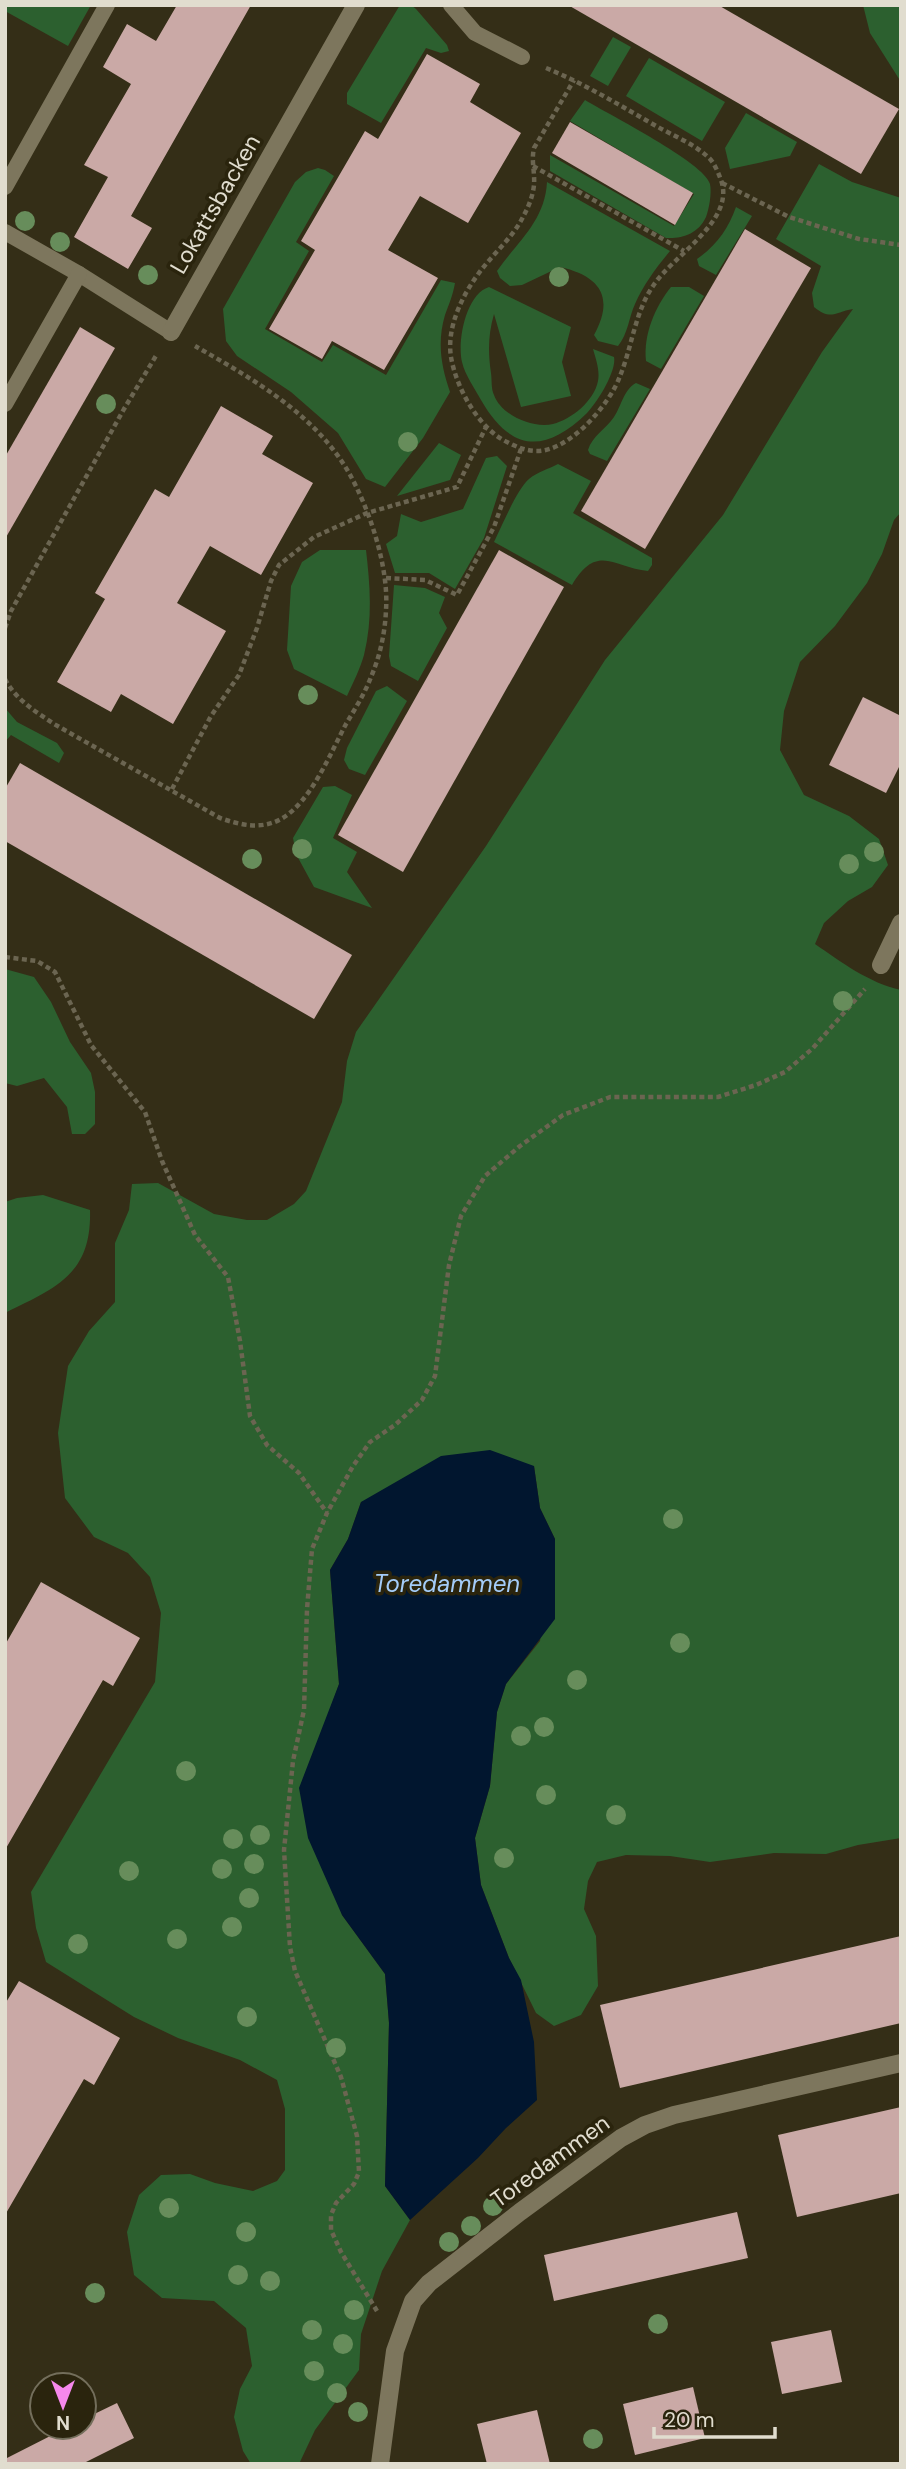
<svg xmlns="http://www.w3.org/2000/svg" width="906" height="2469" viewBox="0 0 906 2469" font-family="'DM Sans',sans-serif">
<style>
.green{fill:#2c602f}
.water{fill:#01162f}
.building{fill:#caa9a6}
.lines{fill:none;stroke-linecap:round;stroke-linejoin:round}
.path{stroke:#6b6551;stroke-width:4.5;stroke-dasharray:5 3.5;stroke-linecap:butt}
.service{stroke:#7d765d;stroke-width:16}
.minor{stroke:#7d765d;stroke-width:18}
.tree{fill:#678d5b}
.labels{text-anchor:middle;stroke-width:7;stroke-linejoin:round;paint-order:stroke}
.street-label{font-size:23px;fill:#e1ddcf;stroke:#2a240d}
.water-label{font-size:24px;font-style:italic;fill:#a4ccf8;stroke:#2a240d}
</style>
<rect width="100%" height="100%" fill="#342e17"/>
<g class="green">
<polygon points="5,5 91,5 68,46 5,11"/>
<polygon points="400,5 411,5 416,9 447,45 449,51 441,53 426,48 381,123 347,104 347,93"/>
<polygon points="863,5 901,5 901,82 870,33"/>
<polygon points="613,37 631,47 608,86 590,76"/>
<polygon points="649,58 725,102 702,141 626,96"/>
<path d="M 585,100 C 608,114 705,163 710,184 C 712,193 709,209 706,217 C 698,234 682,239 666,238 L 550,171 L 550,155 L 674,226 L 694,194 L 570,121 Z"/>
<polygon points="746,113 797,142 790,156 730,169 725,148"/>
<path d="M 819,164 L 852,182 L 901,198 L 901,512 L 894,520 L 882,554 L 867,583 L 835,626 L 800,662 L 784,711 L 780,750 L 804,795 L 849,816 L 879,839 L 888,865 L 872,887 L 848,901 L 824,923 L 815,944 C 841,962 869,983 901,990 L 901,1838 L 858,1845 L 826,1854 L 774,1853 L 710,1862 L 670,1856 L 626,1855 L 597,1862 L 588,1881 L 584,1909 L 596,1936 L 598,1986 L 581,2015 L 554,2026 L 536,2013 L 509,1958 L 481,1885 L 475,1838 L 490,1786 L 497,1712 L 506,1684 L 540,1641 L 555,1539 L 540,1508 L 534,1466 L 361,1502 L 348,1539 L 330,1570 L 339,1684 L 324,1727 L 342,1915 L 385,1974 L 389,2023 L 385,2186 L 410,2220 L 382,2271 L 361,2334 L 359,2370 L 315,2430 L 299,2464 L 251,2464 L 243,2451 L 234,2417 L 240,2389 L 252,2366 L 246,2328 L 214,2301 L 162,2298 L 134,2275 L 127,2232 L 139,2195 L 161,2175 L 190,2174 L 215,2183 L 253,2191 L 277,2181 L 285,2170 L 285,2109 L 277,2080 L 240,2060 L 178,2038 L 134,2017 L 46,1962 L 36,1928 L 31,1892 L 155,1682 L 161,1613 L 150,1577 L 128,1553 L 94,1537 L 65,1498 L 58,1433 L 68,1366 L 89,1331 L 115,1302 L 115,1243 L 129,1210 L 132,1184 L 158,1183 L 214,1214 L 247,1220 L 267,1220 L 294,1204 L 306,1191 L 342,1102 L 347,1061 L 356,1032 L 486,846 L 605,660 L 723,515 L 822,352 L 853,309 C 835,312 831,321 814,307 L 812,293 L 821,266 L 776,239 Z"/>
<path d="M 318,168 L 325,170 L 334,176 L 296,242 L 309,251 L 265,329 L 322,362 L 333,345 L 386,375 L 441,280 L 455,283 C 453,295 449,304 445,315 C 437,342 441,366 450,392 L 423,438 L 385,487 L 366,479 L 338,433 L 291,392 L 237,356 L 226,341 L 223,309 L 295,182 L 306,172 Z"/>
<path d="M 547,182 L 670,251 C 656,268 644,284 635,304 C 629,317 628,334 618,346 L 598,341 L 594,335 C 615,297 600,276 560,267 L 522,285 L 510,286 L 500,278 L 497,271 C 518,241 545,221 547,182 Z"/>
<path d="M 736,207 L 752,216 L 716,275 L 699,266 L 697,259 C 717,245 728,229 736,207 Z"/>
<path d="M 489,287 L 571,327 L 562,362 L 571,396 L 521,407 L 494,314 C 488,335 488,352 491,373 C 492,380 491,389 494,395 C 501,415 533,429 553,424 C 572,419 594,401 598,381 C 600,370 596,360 593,349 L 614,357 C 617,371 597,403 587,413 C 545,454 511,452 481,400 C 475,389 465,375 462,362 C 457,341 466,294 489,287 Z"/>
<path d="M 671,287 L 689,287 L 704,296 L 661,369 L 646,361 C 643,335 655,307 671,287 Z"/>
<path d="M 636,383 L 650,389 L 607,461 L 590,454 L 588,450 C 592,436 606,429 614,417 C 621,407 624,389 636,383 Z"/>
<polygon points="439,443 461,455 450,480 397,496"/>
<polygon points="497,456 507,466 484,538 455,589 429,573 395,573 386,544 397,536 401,514 421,522 463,509 486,458"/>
<path d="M 558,464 L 591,481 L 573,513 L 652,558 L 652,565 L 648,571 C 615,568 597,542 572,585 L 494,542 C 502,526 517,489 529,479 C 537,472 549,469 558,464 Z"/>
<path d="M 320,550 L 366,550 C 370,585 373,619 364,655 C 360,669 353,683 347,696 L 294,669 L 287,650 L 291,586 L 302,562 Z"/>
<polygon points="394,585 425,588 445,597 439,613 447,628 418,681 391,666 389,656"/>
<polygon points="387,686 407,701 365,775 349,769 344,760 347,748 376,691"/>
<polygon points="5,708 17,722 57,743 64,753 59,763 11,735 5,742"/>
<polygon points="335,786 352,795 333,838 357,852 347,872 372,908 314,887 296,854 293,838 323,787"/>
<polygon points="5,969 34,977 51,1002 70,1042 91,1073 95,1092 95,1124 85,1134 72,1134 67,1107 44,1078 17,1086 5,1083"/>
<path d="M 43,1195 L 90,1210 C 92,1275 55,1288 5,1313 L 5,1202 L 17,1198 Z"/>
</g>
<polygon class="water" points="490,1450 534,1466 540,1508 555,1539 555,1619 506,1684 497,1712 490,1786 475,1838 481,1885 509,1958 521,1980 534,2042 537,2100 506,2128 478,2158 410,2220 385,2186 389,2023 385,1974 342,1915 308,1838 299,1788 339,1684 330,1570 348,1539 361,1502 441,1456"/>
<g class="building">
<polygon points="177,5 251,5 131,216 152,228 128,269 74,237 108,177 84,165 131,84 103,67 127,24 156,41"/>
<polygon points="568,5 718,5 899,109 861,174"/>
<polygon points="427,54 480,84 470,102 521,133 468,223 420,196 388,250 438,278 384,370 332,341 322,359 269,329 315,250 301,241 365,131 378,139"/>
<polygon points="570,122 693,193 675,225 552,153"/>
<polygon points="745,229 811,268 645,549 581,511"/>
<polygon points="80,327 115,348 5,539 5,457"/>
<polygon points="221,406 273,436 262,454 313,483 261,575 210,546 177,603 226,631 173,724 121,694 111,712 57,682 105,599 95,593 155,489 169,497"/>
<polygon points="499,550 564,587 403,872 338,835"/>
<polygon points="863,697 901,716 901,763 886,793 829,765"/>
<polygon points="20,763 352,955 314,1019 5,841 5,789"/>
<polygon points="41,1582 140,1638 113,1686 103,1680 5,1850 5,1645"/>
<polygon points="901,1936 901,2023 620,2088 600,2005"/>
<polygon points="19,1981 120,2038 94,2085 84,2079 5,2215 5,2004"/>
<polygon points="901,2107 901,2193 797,2217 778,2135"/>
<polygon points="737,2212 748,2258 554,2301 544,2255"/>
<polygon points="831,2330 842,2382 782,2394 771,2342"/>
<polygon points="693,2387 705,2438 635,2455 623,2404"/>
<polygon points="117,2403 134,2438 82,2464 5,2464 5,2459 68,2427 84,2427 84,2419"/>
<polygon points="537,2410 550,2464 487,2464 477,2424"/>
</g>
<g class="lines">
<g class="path">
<path d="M 546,68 C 585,84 621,106 658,127 C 674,136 694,144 708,157 C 714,162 718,172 721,180 C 736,221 672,256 653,286 C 635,312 632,347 620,376 C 610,404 570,451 537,451 C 526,451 517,447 507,442 C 478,428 456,387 451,357 C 446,326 464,292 482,269 C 496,251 514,236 524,215 C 529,206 533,195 534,185 C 535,172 531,161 534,148 L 574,80"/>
<polyline points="533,166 684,251"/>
<polyline points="722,183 789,217 859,239 901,245"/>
<polyline points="386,578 425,580 457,595 494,527 521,449"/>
<polyline points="5,628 11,611 124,409 157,354"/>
<path d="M 5,679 C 16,700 35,711 54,724 L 220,818 C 240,825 261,830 281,819 C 311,802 330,754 346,724 C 355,709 365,693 371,677 C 380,656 385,633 386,610 C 389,568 370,510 349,473 C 315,414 253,379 195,346"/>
<polyline points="172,789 211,716 239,675 257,628 271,581 279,565 314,537 367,513 457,487 486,427"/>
<polyline points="5,957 37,961 55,972 91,1045 145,1112 162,1161 195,1235 228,1277 240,1341 250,1416 267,1445 299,1473 327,1513"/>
<polyline points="377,2311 341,2252 331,2230 331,2215 336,2203 354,2184 359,2172 357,2136 341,2077 295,1971 290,1947 284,1850 293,1761 304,1710 307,1609 312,1549 327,1513 353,1466 370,1442 395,1425 422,1400 435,1376 449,1265 461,1216 485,1176 520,1146 563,1115 610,1097 718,1097 756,1085 785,1072 812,1049 865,989"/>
</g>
<g class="service">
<polyline points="451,5 475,33 522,57"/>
<polyline points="5,187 107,5"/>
<polyline points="5,232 79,274 171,332"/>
<polyline points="5,404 79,274"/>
</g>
<g class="minor">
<polyline points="171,332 356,5"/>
<polyline points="881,965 901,923"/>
<polyline points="380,2464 395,2351 413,2301 429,2283 520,2212 621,2138 645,2125 674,2115 901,2063"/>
</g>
</g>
<g class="tree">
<circle cx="25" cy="221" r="10"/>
<circle cx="60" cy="242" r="10"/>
<circle cx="148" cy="275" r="10"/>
<circle cx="559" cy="277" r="10"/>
<circle cx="106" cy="404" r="10"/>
<circle cx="408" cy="442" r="10"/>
<circle cx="308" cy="695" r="10"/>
<circle cx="302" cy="849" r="10"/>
<circle cx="874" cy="852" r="10"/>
<circle cx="252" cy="859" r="10"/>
<circle cx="849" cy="864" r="10"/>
<circle cx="843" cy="1001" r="10"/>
<circle cx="673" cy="1519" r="10"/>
<circle cx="680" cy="1643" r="10"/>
<circle cx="577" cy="1680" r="10"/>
<circle cx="544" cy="1727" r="10"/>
<circle cx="521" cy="1736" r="10"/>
<circle cx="186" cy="1771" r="10"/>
<circle cx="546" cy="1795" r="10"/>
<circle cx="616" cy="1815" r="10"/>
<circle cx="260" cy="1835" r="10"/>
<circle cx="233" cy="1839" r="10"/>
<circle cx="504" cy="1858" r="10"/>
<circle cx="254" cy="1864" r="10"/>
<circle cx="222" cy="1869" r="10"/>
<circle cx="129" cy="1871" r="10"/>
<circle cx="249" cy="1898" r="10"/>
<circle cx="232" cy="1927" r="10"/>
<circle cx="177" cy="1939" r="10"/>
<circle cx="78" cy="1944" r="10"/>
<circle cx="247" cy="2017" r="10"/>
<circle cx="336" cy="2048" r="10"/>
<circle cx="493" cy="2206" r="10"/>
<circle cx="169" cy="2208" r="10"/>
<circle cx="471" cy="2226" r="10"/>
<circle cx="246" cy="2232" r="10"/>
<circle cx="449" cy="2242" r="10"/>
<circle cx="238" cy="2275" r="10"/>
<circle cx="270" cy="2281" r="10"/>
<circle cx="95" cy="2293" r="10"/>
<circle cx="354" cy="2310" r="10"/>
<circle cx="658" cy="2324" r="10"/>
<circle cx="312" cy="2330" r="10"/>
<circle cx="343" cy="2344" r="10"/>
<circle cx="314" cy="2371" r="10"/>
<circle cx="337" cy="2393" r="10"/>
<circle cx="358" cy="2412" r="10"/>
<circle cx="593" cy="2439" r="10"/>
</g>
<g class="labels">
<g class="street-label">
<text transform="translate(215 204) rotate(-60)" y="8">Lokattsbacken</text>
<text transform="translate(550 2161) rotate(-36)" y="8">Toredammen</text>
</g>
<g class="water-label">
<text x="447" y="1592">Toredammen</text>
</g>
</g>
<rect width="906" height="2469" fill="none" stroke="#e1ddcf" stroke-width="14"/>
<g transform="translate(63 2406) rotate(180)"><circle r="33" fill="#2a240d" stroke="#736e5b" stroke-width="2"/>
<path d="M0-5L12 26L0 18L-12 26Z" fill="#f688ed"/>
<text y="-10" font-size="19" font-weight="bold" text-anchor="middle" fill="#e1ddcf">N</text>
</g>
<path d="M654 2427v10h121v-10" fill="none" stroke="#e1ddcf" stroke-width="3.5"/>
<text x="664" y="2427" font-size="21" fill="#e1ddcf" stroke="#2a240d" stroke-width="5" paint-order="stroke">20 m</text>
</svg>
